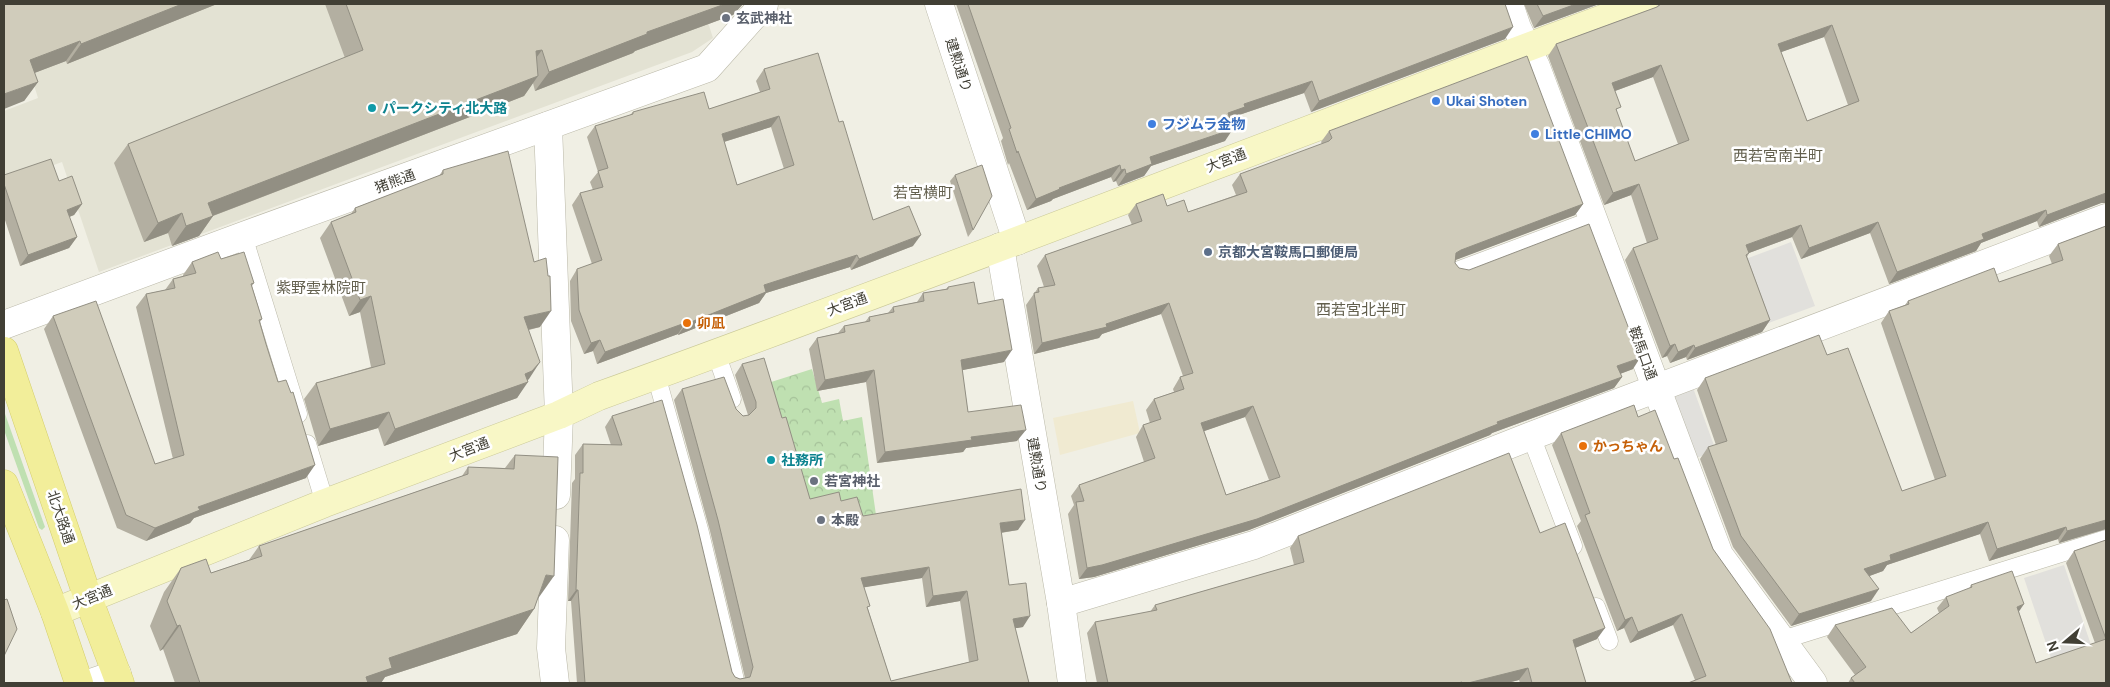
<svg xmlns="http://www.w3.org/2000/svg" width="2110" height="687" viewBox="0 0 2110 687" font-family="'DM Sans','Noto Sans JP',sans-serif">
<style>
.residential{fill:#e3e2d3}
.commercial{fill:#f0ead1}
.grass{fill:#bfe0b1}
.forest{fill:url(#forest-crowns)}
.parking{fill:#e1e0dc}
.lines{fill:none;stroke-linecap:round;stroke-linejoin:round}
.lane-casing{stroke:#bab8a8;stroke-width:19}
.street-casing{stroke:#bab8a8;stroke-width:29}
.secondary-casing{stroke:#cac998;stroke-width:29}
.primary-casing{stroke:#d4ce6d;stroke-width:29}
.lane{stroke:#fff;stroke-width:18}
.street{stroke:#fff;stroke-width:28}
.secondary{stroke:#f8f7c6;stroke-width:28}
.primary{stroke:#f2ee9a;stroke-width:28}
.wall{fill:#b3afa1;fill-rule:evenodd}
.shaded-wall{fill:#928f83}
.building{fill:#d0ccbb;stroke:#928f83;fill-rule:evenodd}
.worship-dot{fill:#6b7280;stroke:#fff;stroke-width:2}
.shop-dot{fill:#3f7fe0;stroke:#fff;stroke-width:2}
.culture-dot{fill:#0f9aa8;stroke:#fff;stroke-width:2}
.service-dot{fill:#5c6f8a;stroke:#fff;stroke-width:2}
.food-dot{fill:#e8710a;stroke:#fff;stroke-width:2}
.labels{text-anchor:middle;stroke-width:5;stroke-linejoin:round;paint-order:stroke}
.worship-label{font-size:14px;font-weight:bold;fill:#5b616d;stroke:#fff;text-anchor:start}
.street-label{font-size:14px;fill:#413f35;stroke:#fff}
.shop-label{font-size:14px;font-weight:bold;fill:#366cbe;stroke:#fff;text-anchor:start}
.culture-label{font-size:14px;font-weight:bold;fill:#0d838f;stroke:#fff;text-anchor:start}
.service-label{font-size:14px;font-weight:bold;fill:#4e5e75;stroke:#fff;text-anchor:start}
.food-label{font-size:14px;font-weight:bold;fill:#c56008;stroke:#fff;text-anchor:start}
.neighbourhood-label{font-size:15px;fill:#625f4d;stroke:#fff}
</style>
<defs>
<pattern id="forest-crowns" width="20" height="18" patternUnits="userSpaceOnUse" patternTransform="scale(1.25)"><rect width="20" height="18" fill="#bfe0b1"/><path d="M2 6a3 3 0 1 1 6 0M12 15a3 3 0 1 1 6 0" fill="none" stroke="#a5c199"/></pattern>
</defs>
<rect width="100%" height="100%" fill="#f0efe4"/>
<polygon class="residential" points="9,4 702,4 713,38 692,52 99,272 62,162 4,183 4,111 38,98"/>
<polygon class="commercial" points="1133,401 1140,433 1060,455 1053,418"/>
<polygon class="grass" points="4,411 45,527 42,530 39,528 4,430"/>
<polygon class="forest" points="812,369 822,403 839,399 843,421 862,417 878,529 780,558 768,383"/>
<g class="parking">
<polygon points="1791,242 1815,306 1766,324 1743,260"/>
<polygon points="1692,385 1716,451 1696,458 1672,392"/>
<polygon points="2064,565 2092,648 2052,661 2024,578"/>
</g>
<g class="lines">
<defs>
<g id="lane">
<polyline points="243,236 298,414"/>
<polyline points="1457,271 1593,220"/>
<polyline points="716,353 732,399"/>
<polyline points="656,375 700,533 735,680"/>
<polyline points="1531,436 1573,546"/>
<polyline points="307,444 325,503"/>
<polyline points="1596,607 1609,641"/>
<polyline points="1782,640 2106,539"/>
</g>
<g id="street">
<polyline points="939,4 1017,241"/>
<polyline points="1509,4 1517,28 1536,67 1719,555 1813,683"/>
<polyline points="548,126 559,415 556,495"/>
<polyline points="1000,247 1061,603 1072,683"/>
<polyline points="4,325 243,236 707,68 764,4"/>
<polyline points="555,540 551,648 555,683"/>
<polyline points="1061,603 1254,545 1531,436 2106,218"/>
<polyline points="91,683 117,674"/>
</g>
<path id="secondary" d="M 55,612 L 325,503 L 559,415 L 599,396 C 949,270 1295,133 1643,4"/>
<g id="primary">
<polyline points="4,351 88,598 120,683"/>
<polyline points="4,484 55,612 79,683"/>
</g>
</defs>
<use href="#lane" class="lane-casing"/>
<use href="#street" class="street-casing"/>
<use href="#secondary" class="secondary-casing"/>
<use href="#primary" class="primary-casing"/>
<use href="#lane" class="lane"/>
<use href="#street" class="street"/>
<use href="#secondary" class="secondary"/>
<use href="#primary" class="primary"/>
</g>
<g class="wall">
<polygon points="4,4 217,4 67,64 66,61 34,73 38,82 24,101"/>
<polygon points="325,4 743,4 733,15 635,51 633,53 535,91 533,83 524,96 213,216 199,236 172,246 168,233 144,242 114,163 128,144 345,58"/>
<polygon points="956,4 1505,4 1505,39 1311,112 1304,93 1239,115 1237,119 1230,121 1225,141 1151,166 1144,176 1118,186 1116,181 1113,182 1111,177 1053,199 1051,201 1027,210 1009,163 1008,165 1001,141 1003,138"/>
<polygon points="1524,4 1599,4 1534,28"/>
<path d="M 1658,4 L 2106,4 L 2101,203 L 2039,227 L 2037,221 L 1981,243 L 1976,251 L 1889,284 L 1870,233 L 1801,259 L 1792,237 L 1749,253 L 1747,257 L 1770,320 L 1762,332 L 1687,360 L 1686,357 L 1670,363 L 1667,356 L 1662,358 L 1625,260 L 1633,248 L 1647,243 L 1631,195 L 1604,205 L 1548,56 L 1556,44 L 1657,7 L 1658,6 ZM 1824,37 L 1848,105 L 1807,121 L 1781,52 ZM 1653,77 L 1678,144 L 1635,161 L 1617,113 L 1615,91 Z"/>
<path d="M 764,69 L 839,122 L 873,220 L 913,246 L 851,270 L 850,267 L 766,293 L 759,303 L 678,335 L 678,334 L 597,364 L 593,351 L 584,354 L 571,321 L 570,281 L 577,269 L 592,264 L 572,205 L 580,193 L 593,190 L 590,182 L 598,172 L 587,137 L 595,126 L 630,115 L 633,112 L 709,109 L 760,92 L 756,81 ZM 771,127 L 784,169 L 737,185 L 724,142 Z"/>
<path d="M 1329,131 L 1583,204 L 1575,215 L 1455,260 L 1455,263 L 1459,268 L 1633,369 L 1620,374 L 1622,377 L 1614,388 L 1492,433 L 1490,435 L 1249,530 L 1094,577 L 1079,579 L 1068,514 L 1074,505 L 1071,496 L 1079,485 L 1144,462 L 1136,437 L 1143,425 L 1150,423 L 1146,410 L 1154,399 L 1174,392 L 1173,389 L 1180,377 L 1183,376 L 1161,314 L 1102,334 L 1099,338 L 1034,354 L 1026,305 L 1038,288 L 1044,287 L 1037,266 L 1045,255 L 1132,225 L 1128,215 L 1136,204 L 1167,206 L 1188,212 L 1236,195 L 1232,185 L 1240,174 L 1322,144 L 1321,142 ZM 1245,417 L 1269,480 L 1226,495 L 1204,431 Z"/>
<polygon points="443,170 540,327 529,330 528,380 517,398 384,446 378,428 318,446 304,399 316,383 371,367 360,312 349,316 320,238 331,222 351,214 355,208 439,176"/>
<polygon points="4,175 59,181 82,204 74,215 69,217 77,237 69,248 20,266 4,217"/>
<polygon points="955,175 973,230 968,237 950,181"/>
<polygon points="2106,226 2106,529 2059,543 2058,539 1989,561 1980,534 1887,565 1883,571 1869,576 1871,601 1791,626 1733,547 1700,459 1708,447 1716,445 1697,390 1705,378 1827,355 1902,491 1935,480 1881,323 1889,311 1905,305 1908,301 1999,282 2052,264 2049,256 2058,244"/>
<polygon points="221,259 254,283 252,286 262,319 260,322 266,344 306,478 194,518 190,523 146,541 117,528 44,329 53,316 155,464 173,459 136,307 146,294 165,290 173,279 183,276 183,275 192,262"/>
<polygon points="948,287 978,304 1004,362 962,370 968,412 1017,441 966,448 963,452 877,463 866,382 817,391 809,349 817,338 838,333 844,326 865,322 869,317 888,313 893,307 917,302 923,293 946,289"/>
<path d="M 742,364 L 782,418 L 810,499 L 841,501 L 863,516 L 1018,530 L 1001,533 L 1009,585 L 1023,627 L 1015,628 L 1029,683 L 577,683 L 571,601 L 568,601 L 572,483 L 575,479 L 575,455 L 583,444 L 611,445 L 605,427 L 612,416 L 732,672 L 735,677 L 740,679 L 745,678 L 710,531 L 674,400 L 682,389 L 736,409 L 743,416 L 748,415 L 735,375 ZM 922,578 L 926,607 L 960,601 L 969,662 L 891,681 L 868,609 L 864,587 Z"/>
<polygon points="1638,417 1674,459 1713,549 1792,683 1695,680 1673,625 1630,643 1624,628 1617,631 1577,526 1581,521 1552,445 1561,433"/>
<polygon points="515,455 537,600 534,609 517,634 385,677 381,683 175,683 163,649 160,651 150,626 164,592 181,568 211,573 249,560 259,546 462,476 468,467 505,468"/>
<polygon points="1540,533 1597,639 1575,648 1586,683 1520,683 1519,680 1507,683 1097,683 1087,633 1095,622 1150,612 1155,605 1294,565 1290,548 1298,536"/>
<polygon points="2106,540 2106,683 1848,683 1851,678 1855,675 1827,637 1835,625 1911,633 1939,613 1937,608 1946,597 1969,589 1971,585 2019,612 2036,663 2095,643 2066,563 2074,551"/>
</g>
<g class="shaded-wall">
<polygon points="182,4 217,4 67,64 81,44"/>
<polygon points="725,4 743,4 733,15 635,51 633,53 535,91 549,72 647,32"/>
<polygon points="1576,4 1599,4 1534,28 1543,16"/>
<polygon points="1832,25 1824,37 1770,56 1778,44"/>
<polygon points="1513,27 1505,39 1311,112 1319,101"/>
<polygon points="80,41 66,61 16,80 30,60"/>
<polygon points="542,50 528,69 536,51"/>
<polygon points="1661,65 1653,77 1604,95 1612,83"/>
<polygon points="538,76 524,96 207,218 213,216 199,236 172,246 186,226 208,203"/>
<polygon points="1312,81 1304,93 1239,115 1237,119 1219,125 1228,113 1244,104"/>
<polygon points="38,82 24,101 4,109 4,94"/>
<polygon points="779,116 771,127 714,145 722,134"/>
<polygon points="1233,129 1225,141 1151,166 1144,176 1118,186 1126,174 1150,157"/>
<polygon points="1120,165 1111,177 1053,199 1051,201 1027,210 1036,199 1059,188"/>
<polygon points="1125,169 1116,181 1113,182 1121,170"/>
<polygon points="1639,184 1631,195 1604,205 1613,193"/>
<polygon points="2106,193 2106,203 2101,203 2039,227 2047,215"/>
<polygon points="82,204 74,215 59,221 67,210"/>
<polygon points="1583,204 1575,215 1453,261 1456,253 1461,250"/>
<polygon points="2046,210 2037,221 1981,243 1976,251 1889,284 1897,272 1982,234"/>
<polygon points="182,213 168,233 144,242 158,223"/>
<polygon points="1878,222 1870,233 1801,259 1809,248"/>
<polygon points="1801,225 1792,237 1738,257 1746,245"/>
<polygon points="921,235 913,246 851,270 859,259"/>
<polygon points="77,237 69,248 20,266 28,255"/>
<polygon points="857,255 850,267 766,293 759,303 678,335 686,324 764,285"/>
<polygon points="371,296 360,312 349,316 360,300"/>
<polygon points="1169,303 1161,314 1102,334 1099,338 1034,354 1042,343 1106,324"/>
<polygon points="551,311 540,327 513,333 524,317"/>
<polygon points="1770,320 1762,332 1687,360 1695,348"/>
<polygon points="685,323 678,334 597,364 605,352"/>
<polygon points="600,340 593,351 584,354 591,343"/>
<polygon points="1675,344 1667,356 1662,358 1670,346"/>
<polygon points="1694,345 1686,357 1670,363 1678,352"/>
<polygon points="1012,350 1004,362 953,372 961,360"/>
<polygon points="1640,358 1633,369 1609,378 1617,366"/>
<polygon points="540,362 529,379 524,384 528,382 517,398 384,446 395,429"/>
<polygon points="874,370 866,382 817,391 825,380"/>
<polygon points="1622,377 1614,388 1492,433 1490,435 1249,530 1094,577 1079,579 1087,568 1497,422"/>
<polygon points="1253,406 1245,417 1193,435 1201,423"/>
<polygon points="389,412 378,428 318,446 330,429"/>
<polygon points="1026,430 1017,441 966,448 963,452 877,463 885,452 971,437"/>
<polygon points="315,465 306,478 194,518 190,523 146,541 155,528 198,507"/>
<polygon points="1025,520 1018,530 992,534 1000,523"/>
<polygon points="2106,520 2106,529 2059,543 2067,531"/>
<polygon points="1988,522 1980,534 1887,565 1883,571 1856,581 1864,569 1890,555"/>
<polygon points="2066,527 2058,539 1989,561 1997,549"/>
<polygon points="929,567 922,578 854,589 861,578"/>
<polygon points="546,575 554,576 537,600"/>
<polygon points="1879,589 1871,601 1791,626 1799,614"/>
<polygon points="576,590 578,590 571,601 568,601"/>
<polygon points="967,591 960,601 926,607 933,596"/>
<polygon points="2024,604 2016,616 2017,607"/>
<polygon points="534,609 517,634 385,677 381,683 361,683 366,677 389,658"/>
<polygon points="1682,614 1673,625 1630,643 1638,632"/>
<polygon points="1030,616 1023,627 1005,630 1013,619"/>
<polygon points="1632,617 1624,628 1617,631 1625,620"/>
<polygon points="180,625 163,649 160,651 177,626"/>
<polygon points="1605,628 1597,639 1565,652 1573,640"/>
<polygon points="1528,668 1519,680 1507,683 1468,683"/>
</g>
<g class="building">
<polygon points="4,4 182,4 81,44 80,41 30,60 38,82 4,94"/>
<polygon points="346,4 725,4 647,32 647,34 549,72 542,50 536,51 538,76 208,203 213,216 186,226 182,213 158,223 128,144 363,50"/>
<polygon points="968,4 1505,4 1513,27 1319,101 1312,81 1244,104 1245,107 1228,113 1233,129 1150,157 1152,164 1126,174 1125,169 1121,170 1120,165 1059,188 1060,189 1036,199 1018,151 1017,153 1009,129 1011,128"/>
<polygon points="1537,4 1576,4 1543,16"/>
<path d="M 1661,4 L 2106,4 L 2106,193 L 2047,215 L 2046,210 L 1982,234 L 1984,239 L 1897,272 L 1878,222 L 1809,248 L 1801,225 L 1746,245 L 1749,253 L 1746,255 L 1770,320 L 1695,348 L 1694,345 L 1678,352 L 1675,344 L 1670,346 L 1633,248 L 1658,239 L 1639,184 L 1613,193 L 1556,44 L 1657,7 ZM 1832,25 L 1859,101 L 1807,121 L 1778,44 ZM 1661,65 L 1689,140 L 1635,161 L 1616,109 L 1621,107 L 1612,83 Z"/>
<path d="M 818,53 L 839,122 L 843,121 L 873,220 L 909,206 L 921,235 L 859,259 L 857,255 L 764,285 L 766,292 L 686,324 L 685,323 L 605,352 L 600,340 L 591,343 L 579,310 L 577,269 L 602,260 L 580,193 L 603,187 L 598,171 L 608,168 L 595,126 L 633,114 L 633,112 L 704,92 L 709,109 L 770,89 L 764,69 ZM 779,116 L 794,165 L 737,185 L 722,134 Z"/>
<path d="M 1527,56 L 1583,204 L 1461,250 L 1456,253 L 1455,263 L 1459,268 L 1469,270 L 1589,224 L 1640,358 L 1617,366 L 1622,377 L 1497,422 L 1498,424 L 1257,519 L 1102,565 L 1087,568 L 1076,502 L 1084,501 L 1079,485 L 1155,458 L 1143,425 L 1161,419 L 1154,399 L 1184,389 L 1180,377 L 1193,373 L 1169,303 L 1106,324 L 1107,327 L 1042,343 L 1034,293 L 1039,292 L 1038,288 L 1055,285 L 1045,255 L 1142,221 L 1136,204 L 1163,194 L 1167,206 L 1184,200 L 1188,212 L 1247,192 L 1240,174 L 1329,141 L 1332,138 L 1329,131 ZM 1253,406 L 1280,477 L 1226,495 L 1201,423 Z"/>
<polygon points="508,151 534,262 546,258 548,276 550,276 551,311 524,317 540,362 532,371 525,374 528,382 395,429 389,412 330,429 316,383 385,364 371,296 360,300 331,222 356,212 355,208 443,174 443,170"/>
<polygon points="51,159 59,181 72,176 82,204 67,210 77,237 28,255 4,184 4,175"/>
<polygon points="982,165 992,196 973,230 955,175"/>
<polygon points="2106,226 2106,520 2067,531 2066,527 1997,549 1988,522 1890,555 1891,560 1864,569 1879,589 1799,614 1741,536 1708,447 1727,441 1705,378 1819,335 1827,355 1848,348 1902,491 1946,476 1889,311 1909,304 1908,301 1994,268 1999,282 2063,260 2058,244"/>
<polygon points="218,252 221,259 244,252 254,283 251,284 262,319 259,320 266,344 278,382 286,380 291,393 293,392 315,465 198,507 200,510 155,528 126,515 53,316 96,301 155,464 184,455 146,294 175,288 173,279 196,273 192,262"/>
<polygon points="974,282 978,304 1003,299 1012,350 961,360 968,412 1021,405 1026,430 971,437 972,440 885,452 874,370 825,380 817,338 845,332 844,326 870,321 869,317 894,312 893,307 924,301 923,293 948,289 948,287"/>
<path d="M 764,358 L 782,418 L 786,417 L 810,499 L 839,492 L 841,501 L 857,497 L 863,516 L 1021,489 L 1025,520 L 1000,523 L 1009,585 L 1026,583 L 1030,616 L 1013,619 L 1029,683 L 585,683 L 578,590 L 576,590 L 580,473 L 583,473 L 583,444 L 622,445 L 612,416 L 662,400 L 697,525 L 732,672 L 735,677 L 740,679 L 750,677 L 753,667 L 718,520 L 682,389 L 724,377 L 736,409 L 743,416 L 749,415 L 756,408 L 756,402 L 742,364 ZM 929,567 L 933,596 L 967,591 L 978,660 L 891,681 L 867,607 L 870,606 L 861,578 Z"/>
<polygon points="1634,405 1638,417 1655,410 1674,459 1678,458 1713,549 1770,629 1792,683 1688,683 1706,676 1682,614 1638,632 1632,617 1625,620 1585,515 1590,513 1561,433"/>
<polygon points="1509,453 1540,533 1565,523 1605,628 1573,640 1586,683 1532,683 1528,668 1468,683 1462,683 1462,682 1458,683 1108,683 1095,622 1157,610 1155,605 1304,562 1298,536"/>
<polygon points="515,455 558,457 554,576 546,575 534,609 389,658 392,668 366,677 368,683 200,683 180,625 177,626 167,601 181,568 206,559 211,573 262,556 259,546 468,474 468,467 514,469"/>
<polygon points="2106,540 2106,683 1855,683 1851,678 1866,667 1835,625 1892,608 1911,633 1949,606 1946,597 1972,587 1971,585 2012,571 2024,604 2017,607 2036,663 2106,639 2074,551"/>
<polygon points="7,599 17,629 4,656 4,600"/>
</g>
<g class="worship-dot">
<circle cx="726" cy="18" r="5"/>
<circle cx="814" cy="481" r="5"/>
<circle cx="821" cy="520" r="5"/>
</g>
<g class="shop-dot">
<circle cx="1436" cy="101" r="5"/>
<circle cx="1152" cy="124" r="5"/>
<circle cx="1535" cy="134" r="5"/>
</g>
<g class="culture-dot">
<circle cx="372" cy="108" r="5"/>
<circle cx="771" cy="460" r="5"/>
</g>
<circle class="service-dot" cx="1208" cy="252" r="5"/>
<g class="food-dot">
<circle cx="687" cy="323" r="5"/>
<circle cx="1583" cy="446" r="5"/>
</g>
<g class="labels">
<g class="worship-label">
<text x="736" y="23">玄武神社</text>
<text x="824" y="486">若宮神社</text>
<text x="831" y="525">本殿</text>
</g>
<g class="street-label">
<text transform="translate(959 65) rotate(72)" y="5">建勲通り</text>
<text transform="translate(1226 160) rotate(-21)" y="5">大宮通</text>
<text transform="translate(395 181) rotate(-20)" y="5">猪熊通</text>
<text transform="translate(847 304) rotate(-20)" y="5">大宮通</text>
<text transform="translate(1643 353) rotate(70)" y="5">鞍馬口通</text>
<text transform="translate(469 449) rotate(-21)" y="5">大宮通</text>
<text transform="translate(1037 465) rotate(80)" y="5">建勲通り</text>
<text transform="translate(61 517) rotate(71)" y="5">北大路通</text>
<text transform="translate(92 597) rotate(-22)" y="5">大宮通</text>
</g>
<g class="shop-label">
<text x="1446" y="106">Ukai Shoten</text>
<text x="1162" y="129">フジムラ金物</text>
<text x="1545" y="139">Little CHIMO</text>
</g>
<g class="culture-label">
<text x="382" y="113">パークシティ北大路</text>
<text x="781" y="465">社務所</text>
</g>
<g class="service-label">
<text x="1218" y="257">京都大宮鞍馬口郵便局</text>
</g>
<g class="food-label">
<text x="697" y="328">卯凪</text>
<text x="1593" y="451">かっちゃん</text>
</g>
<g class="neighbourhood-label">
<text x="1778" y="161">西若宮南半町</text>
<text x="923" y="198">若宮横町</text>
<text x="321" y="293">紫野雲林院町</text>
<text x="1361" y="315">西若宮北半町</text>
</g>
</g>
<rect width="2110" height="687" fill="none" stroke="#413f35" stroke-width="10"/>
<g transform="translate(2065 642) rotate(251)" stroke="#ffffff" stroke-width="4" paint-order="stroke">
<path d="M0-4L9 19L0 12L-9 19Z" fill="#413f35"/>
<text y="-8" font-size="14" font-weight="bold" text-anchor="middle" fill="#413f35">N</text>
</g>
</svg>
